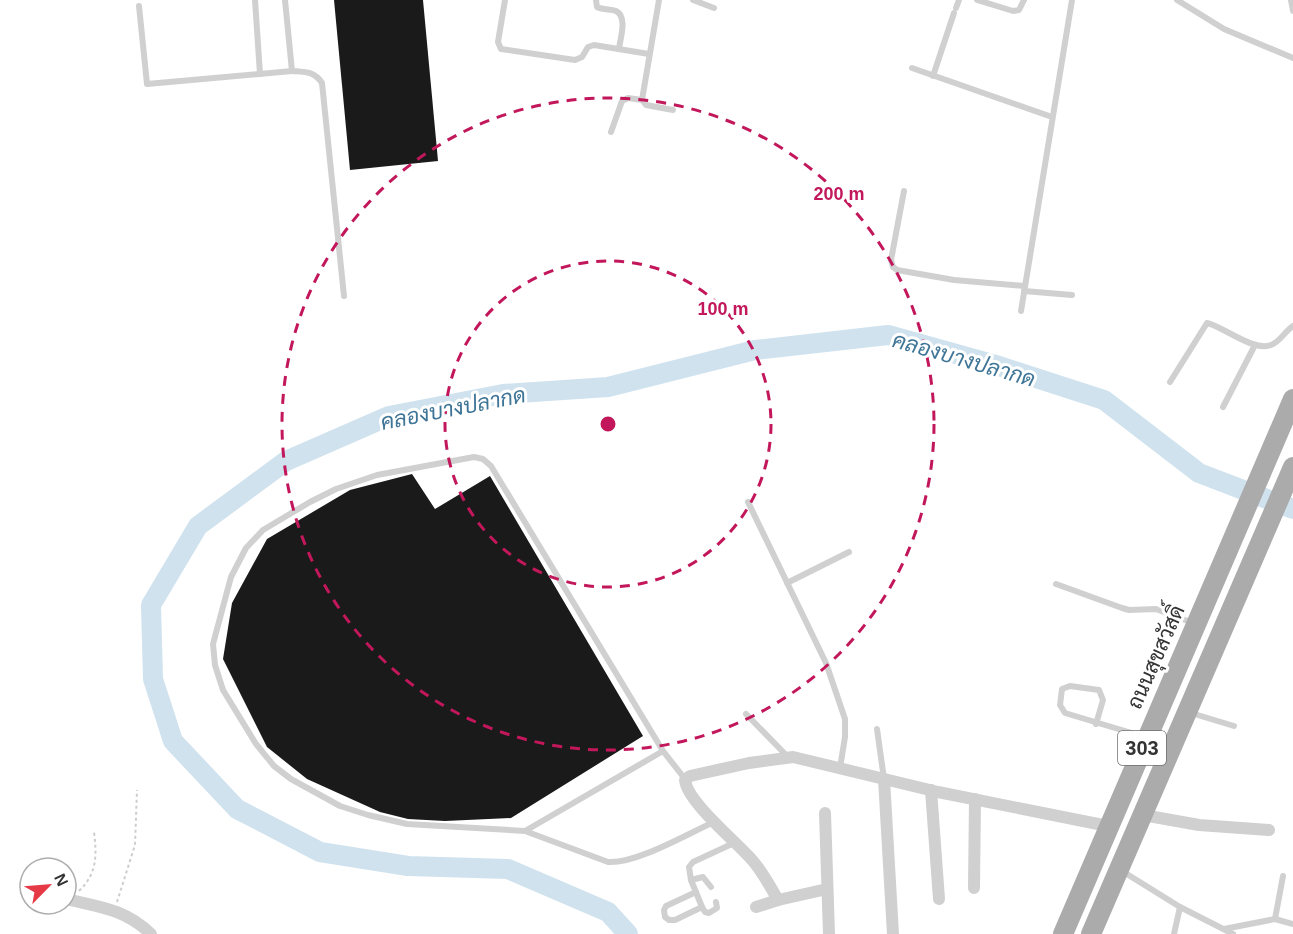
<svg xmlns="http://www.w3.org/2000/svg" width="1293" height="934" viewBox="0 0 1293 934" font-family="Arial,Sarabun,sans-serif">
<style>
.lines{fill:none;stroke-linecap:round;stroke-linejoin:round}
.river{stroke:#cfe2ee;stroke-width:20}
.building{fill:#1a1a1a}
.path{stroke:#cdcdcd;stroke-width:2;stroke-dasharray:3 3;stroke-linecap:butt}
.lane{stroke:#d0d0d0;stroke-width:6}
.street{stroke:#d0d0d0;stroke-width:12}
.primary{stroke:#ababab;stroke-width:20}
.ring{fill:none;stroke:#c2185b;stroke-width:3;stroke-dasharray:10 8}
.labels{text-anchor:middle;stroke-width:6;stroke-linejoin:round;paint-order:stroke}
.shield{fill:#fff;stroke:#707070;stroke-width:1.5}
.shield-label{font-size:20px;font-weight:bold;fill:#333}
.street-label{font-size:21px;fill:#333;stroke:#fff}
.water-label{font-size:22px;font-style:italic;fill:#3f7597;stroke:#fff}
.centre{fill:#c2185b;stroke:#fff;stroke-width:3}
.ring-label{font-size:18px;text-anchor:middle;font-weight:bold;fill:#c2185b;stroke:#fff;stroke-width:6;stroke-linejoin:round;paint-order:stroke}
</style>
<rect width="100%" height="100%" fill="#fff"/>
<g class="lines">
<polyline class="river" points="628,934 608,912 508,869 408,866 320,852 237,809 173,741 153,679 151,605 198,526 286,461 389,416 503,394 608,387 755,350 888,335 999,366 1104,400 1199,473 1293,509"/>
</g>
<g class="building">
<polygon points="334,0 423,0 438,161 350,170"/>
<polygon points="412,474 435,509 490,476 643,736 511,818 445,821 408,819 380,812 307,779 267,747 223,659 232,603 267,539 350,490"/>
</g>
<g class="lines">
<g class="path">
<path d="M 79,891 C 97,874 97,855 94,832"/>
<polyline points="117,902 135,845 137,790"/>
</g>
<g class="lane">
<polyline points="255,0 260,74"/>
<path d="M 285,0 L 292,71 C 305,72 314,71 322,83 L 344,296"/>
<polyline points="505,0 498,42 501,49 575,60 582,57 588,47 594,45 649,54"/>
<path d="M 596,0 L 597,7 C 603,10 611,9 616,11 C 628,17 620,39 619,49"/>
<polyline points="659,0 642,100 646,105 673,110"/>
<polyline points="693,0 714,8"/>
<polyline points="977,0 1013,11 1019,10 1024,0"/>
<polyline points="1177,0 1224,29 1293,58"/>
<polyline points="1291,0 1293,11"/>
<polyline points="139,6 147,84 292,71"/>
<polyline points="956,8 959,0"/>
<polyline points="912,68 1052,117"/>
<polyline points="933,76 954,13"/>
<polyline points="611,132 622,101 628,98 642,100"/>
<polyline points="904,191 891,260 893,267 897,270 954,280 1025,286"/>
<polyline points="1024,291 1072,295"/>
<polyline points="1021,311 1072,0"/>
<path d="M 1170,382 L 1207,323 C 1224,327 1254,352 1271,345 C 1280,342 1285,331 1293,326"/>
<polyline points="1223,407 1255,345"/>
<polyline points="748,502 826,663 845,719 845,737 840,768"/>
<polyline points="787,583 849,552"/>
<polyline points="1056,584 1122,608 1129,610 1156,609 1193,623"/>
<polyline points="1191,713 1234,726"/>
<polyline points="746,714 787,756"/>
<polyline points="1096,724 1103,700 1099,690 1070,686 1062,689 1060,705 1065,713 1145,737"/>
<polyline points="877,729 884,779"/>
<polyline points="663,751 525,831 407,824 368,815 340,806 291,779 274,766 256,744 223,690 215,665 213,644 231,577 246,548 263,530 310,502 336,489 377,475 474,457 483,459 491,466 663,751 685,779"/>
<path d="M 525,831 L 608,862 C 636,864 687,834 714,822"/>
<polyline points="1122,871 1180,907 1233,934"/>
<polyline points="691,880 702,907"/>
<polyline points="711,887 703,877 691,880 689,867 693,862 734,843"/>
<polyline points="696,892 666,906 664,910 665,917 669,920 675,920 702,907 705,912 709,913 717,908 716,902"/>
<polyline points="1275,919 1283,876"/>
<polyline points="1224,929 1275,919 1293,924"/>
<polyline points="1174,934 1180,907"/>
</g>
<g class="street">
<polyline points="884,779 893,934"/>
<polyline points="931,790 939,899"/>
<polyline points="825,813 829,934"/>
<polyline points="1143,815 1199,825 1269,830"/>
<polyline points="974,888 975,799"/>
<path d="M 66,899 C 100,907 125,909 151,934"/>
<path d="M 778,900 C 770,886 763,873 753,861 C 738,843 687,802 685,780 L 690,776 L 749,763 L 793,757 L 938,792 L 1108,826"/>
<polyline points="756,907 778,900 827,889"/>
</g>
<g class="primary">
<polyline points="1063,934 1293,399"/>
<polyline points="1091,934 1293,467"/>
</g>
</g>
<g class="ring">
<circle cx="608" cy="424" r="163"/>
<circle cx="608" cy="424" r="326"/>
</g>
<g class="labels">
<rect class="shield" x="1118" y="731" width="48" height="34" rx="4.5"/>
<g class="shield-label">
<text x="1142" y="755">303</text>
</g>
<g class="street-label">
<text transform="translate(1156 657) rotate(-66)" y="7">ถนนสุขสวัสดิ์</text>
</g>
<g class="water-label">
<text transform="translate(964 359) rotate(16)" y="8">คลองบางปลากด</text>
<text transform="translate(453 408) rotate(-11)" y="8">คลองบางปลากด</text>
</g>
</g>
<circle cx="608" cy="424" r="9" class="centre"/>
<g class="ring-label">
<text x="839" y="200">200 m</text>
<text x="723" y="315">100 m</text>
</g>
<g transform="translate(48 886) rotate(65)"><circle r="28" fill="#ffffff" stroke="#adadad" stroke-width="1.5"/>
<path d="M0-4.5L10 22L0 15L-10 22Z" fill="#e63946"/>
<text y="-9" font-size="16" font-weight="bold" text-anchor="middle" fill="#333333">N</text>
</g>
</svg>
